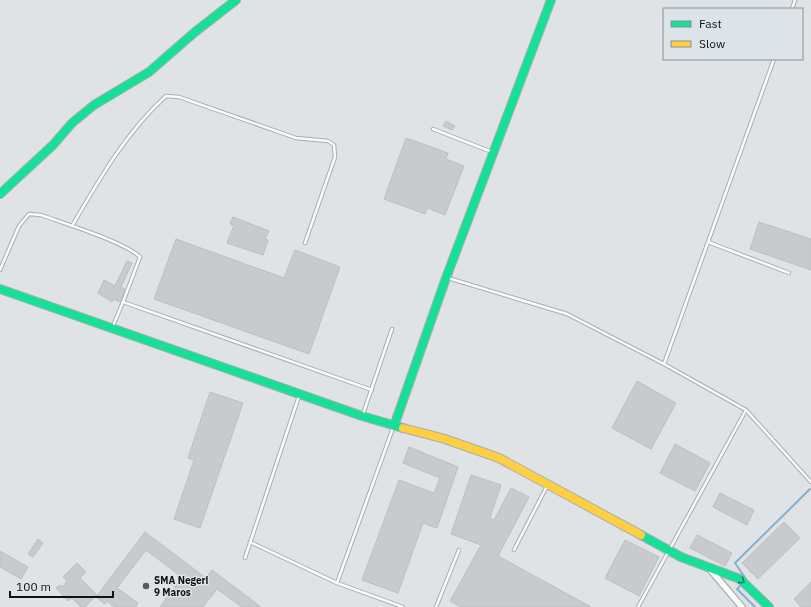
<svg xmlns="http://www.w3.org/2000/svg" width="811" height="607" viewBox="0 0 811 607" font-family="'IBM Plex Sans',sans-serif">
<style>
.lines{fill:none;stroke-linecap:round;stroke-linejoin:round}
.stream{stroke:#84b0d0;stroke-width:2}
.building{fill:#c8cbce;stroke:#bbbfc1}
.lane-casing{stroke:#aaadb0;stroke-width:4.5}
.street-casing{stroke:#aaadb0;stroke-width:8}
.fast-casing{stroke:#aaadb0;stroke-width:10}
.slow-casing{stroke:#aaadb0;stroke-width:10}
.lane{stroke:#fafbfb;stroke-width:2.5}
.street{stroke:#fafbfb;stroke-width:5.5}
.fast{stroke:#16e098;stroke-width:8}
.slow{stroke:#ffcf43;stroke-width:8}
.oneway{stroke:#13835c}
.poi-dot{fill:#585b5d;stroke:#dce3e9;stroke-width:1.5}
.labels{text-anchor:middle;stroke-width:3;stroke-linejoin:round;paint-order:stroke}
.poi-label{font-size:10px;font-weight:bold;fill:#0f1213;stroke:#dce3e9;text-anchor:start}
</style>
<rect width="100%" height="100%" fill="#dfe3e6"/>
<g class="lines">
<g class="stream">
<polyline points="746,579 735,563 810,489"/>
<polyline points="741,585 737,589 755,607"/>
</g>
</g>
<g class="building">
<polygon points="446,121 455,126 452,130 443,126"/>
<polygon points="406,138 448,153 446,159 464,166 445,215 427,208 425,214 384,199"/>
<polygon points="233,217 269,231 265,239 268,240 263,255 227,243 234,225 230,224"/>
<polygon points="759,222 811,239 811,270 750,249"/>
<polygon points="176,239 284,278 295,250 340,267 309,354 154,299"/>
<polygon points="127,261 132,263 121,287 125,289 120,302 113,299 112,302 98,293 104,280 115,286"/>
<polygon points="637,381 676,403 651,449 612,428"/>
<polygon points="210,392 243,403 200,528 174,519 194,460 188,458"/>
<polygon points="675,444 710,463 695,491 660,473"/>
<polygon points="409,447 458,467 437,528 423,523 398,593 362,580 399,480 434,493 440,478 403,463"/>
<polygon points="471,475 501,485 490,518 494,520 511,488 529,497 498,556 591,607 461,607 450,601 481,545 451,534"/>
<polygon points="720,493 754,510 747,525 713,507"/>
<polygon points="784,522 800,538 758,579 742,563"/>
<polygon points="145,532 206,578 212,570 261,607 242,607 217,589 203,607 160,607 182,577 146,550 117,588 138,603 136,607 114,607 107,601 105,604 96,597"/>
<polygon points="697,535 732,553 725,566 690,548"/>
<polygon points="38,539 43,543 33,557 28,554"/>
<polygon points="625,540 659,557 639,596 605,578"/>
<polygon points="0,551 28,567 21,579 0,567"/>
<polygon points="77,563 86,572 80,578 97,595 85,607 81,607 72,598 68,601 56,588 60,585 63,587 67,580 63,577"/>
<polygon points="811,582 811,607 801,607 794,599"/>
</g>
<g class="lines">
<defs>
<g id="lane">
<polyline points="792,9 795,0"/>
<polyline points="433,129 492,152"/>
<path d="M 72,226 C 99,180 126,132 166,96 L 179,97 L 296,138 L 328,141 L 334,145 L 335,157 L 305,243"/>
<polyline points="708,242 789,273"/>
<path d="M 0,270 L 19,226 L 29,214 L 41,215 C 63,223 125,242 140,257 L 123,302 L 372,390"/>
<polyline points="448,278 567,314 664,364 774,59"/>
<polyline points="113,326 123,302"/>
<polyline points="746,410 811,482"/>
<polyline points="363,414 392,329"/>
<polyline points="250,542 337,583 403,607"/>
<polyline points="514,550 547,486"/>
<polyline points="245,558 299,396"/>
<polyline points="337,583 393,428"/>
<polyline points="436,607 459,550"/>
<polyline points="638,607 746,410 664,364"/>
</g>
<polyline id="street" points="708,567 742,607"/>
<g id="fast">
<polyline points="0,194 53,145 72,123 94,105 149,72 195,32 236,0"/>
<polyline points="0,289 362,416 403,428"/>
<polyline points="394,426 446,278 551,0"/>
<polyline points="641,535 681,557 740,579 769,607"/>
</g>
<polyline id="slow" points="403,428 445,439 499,458 641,535"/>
</defs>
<use href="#lane" class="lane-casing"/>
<use href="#street" class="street-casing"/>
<use href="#fast" class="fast-casing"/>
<use href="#slow" class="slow-casing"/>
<use href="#lane" class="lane"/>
<use href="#street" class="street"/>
<use href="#fast" class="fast"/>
<use href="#slow" class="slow"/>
</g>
<defs><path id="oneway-chevron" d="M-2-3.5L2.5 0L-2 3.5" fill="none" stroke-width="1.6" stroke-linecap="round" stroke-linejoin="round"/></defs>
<use class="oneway" href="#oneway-chevron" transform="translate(742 581) rotate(37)"/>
<circle class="poi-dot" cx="146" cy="586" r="4"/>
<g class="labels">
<g class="poi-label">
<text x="154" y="584">SMA Negeri<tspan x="154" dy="12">9 Maros</tspan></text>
</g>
</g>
<rect x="663" y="8" width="140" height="52" fill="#dce3e9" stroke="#8a8f93"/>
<rect x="671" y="21" width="20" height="6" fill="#16e098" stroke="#8a8f93"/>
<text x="699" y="28" font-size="12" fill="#0f1213">Fast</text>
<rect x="671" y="41" width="20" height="6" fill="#ffcf43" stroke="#8a8f93"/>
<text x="699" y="48" font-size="12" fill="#0f1213">Slow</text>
<path d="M10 591v6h103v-6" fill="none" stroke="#0f1213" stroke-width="2"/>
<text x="16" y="591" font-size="12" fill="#0f1213" stroke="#dce3e9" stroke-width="3" paint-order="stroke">100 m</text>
</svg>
